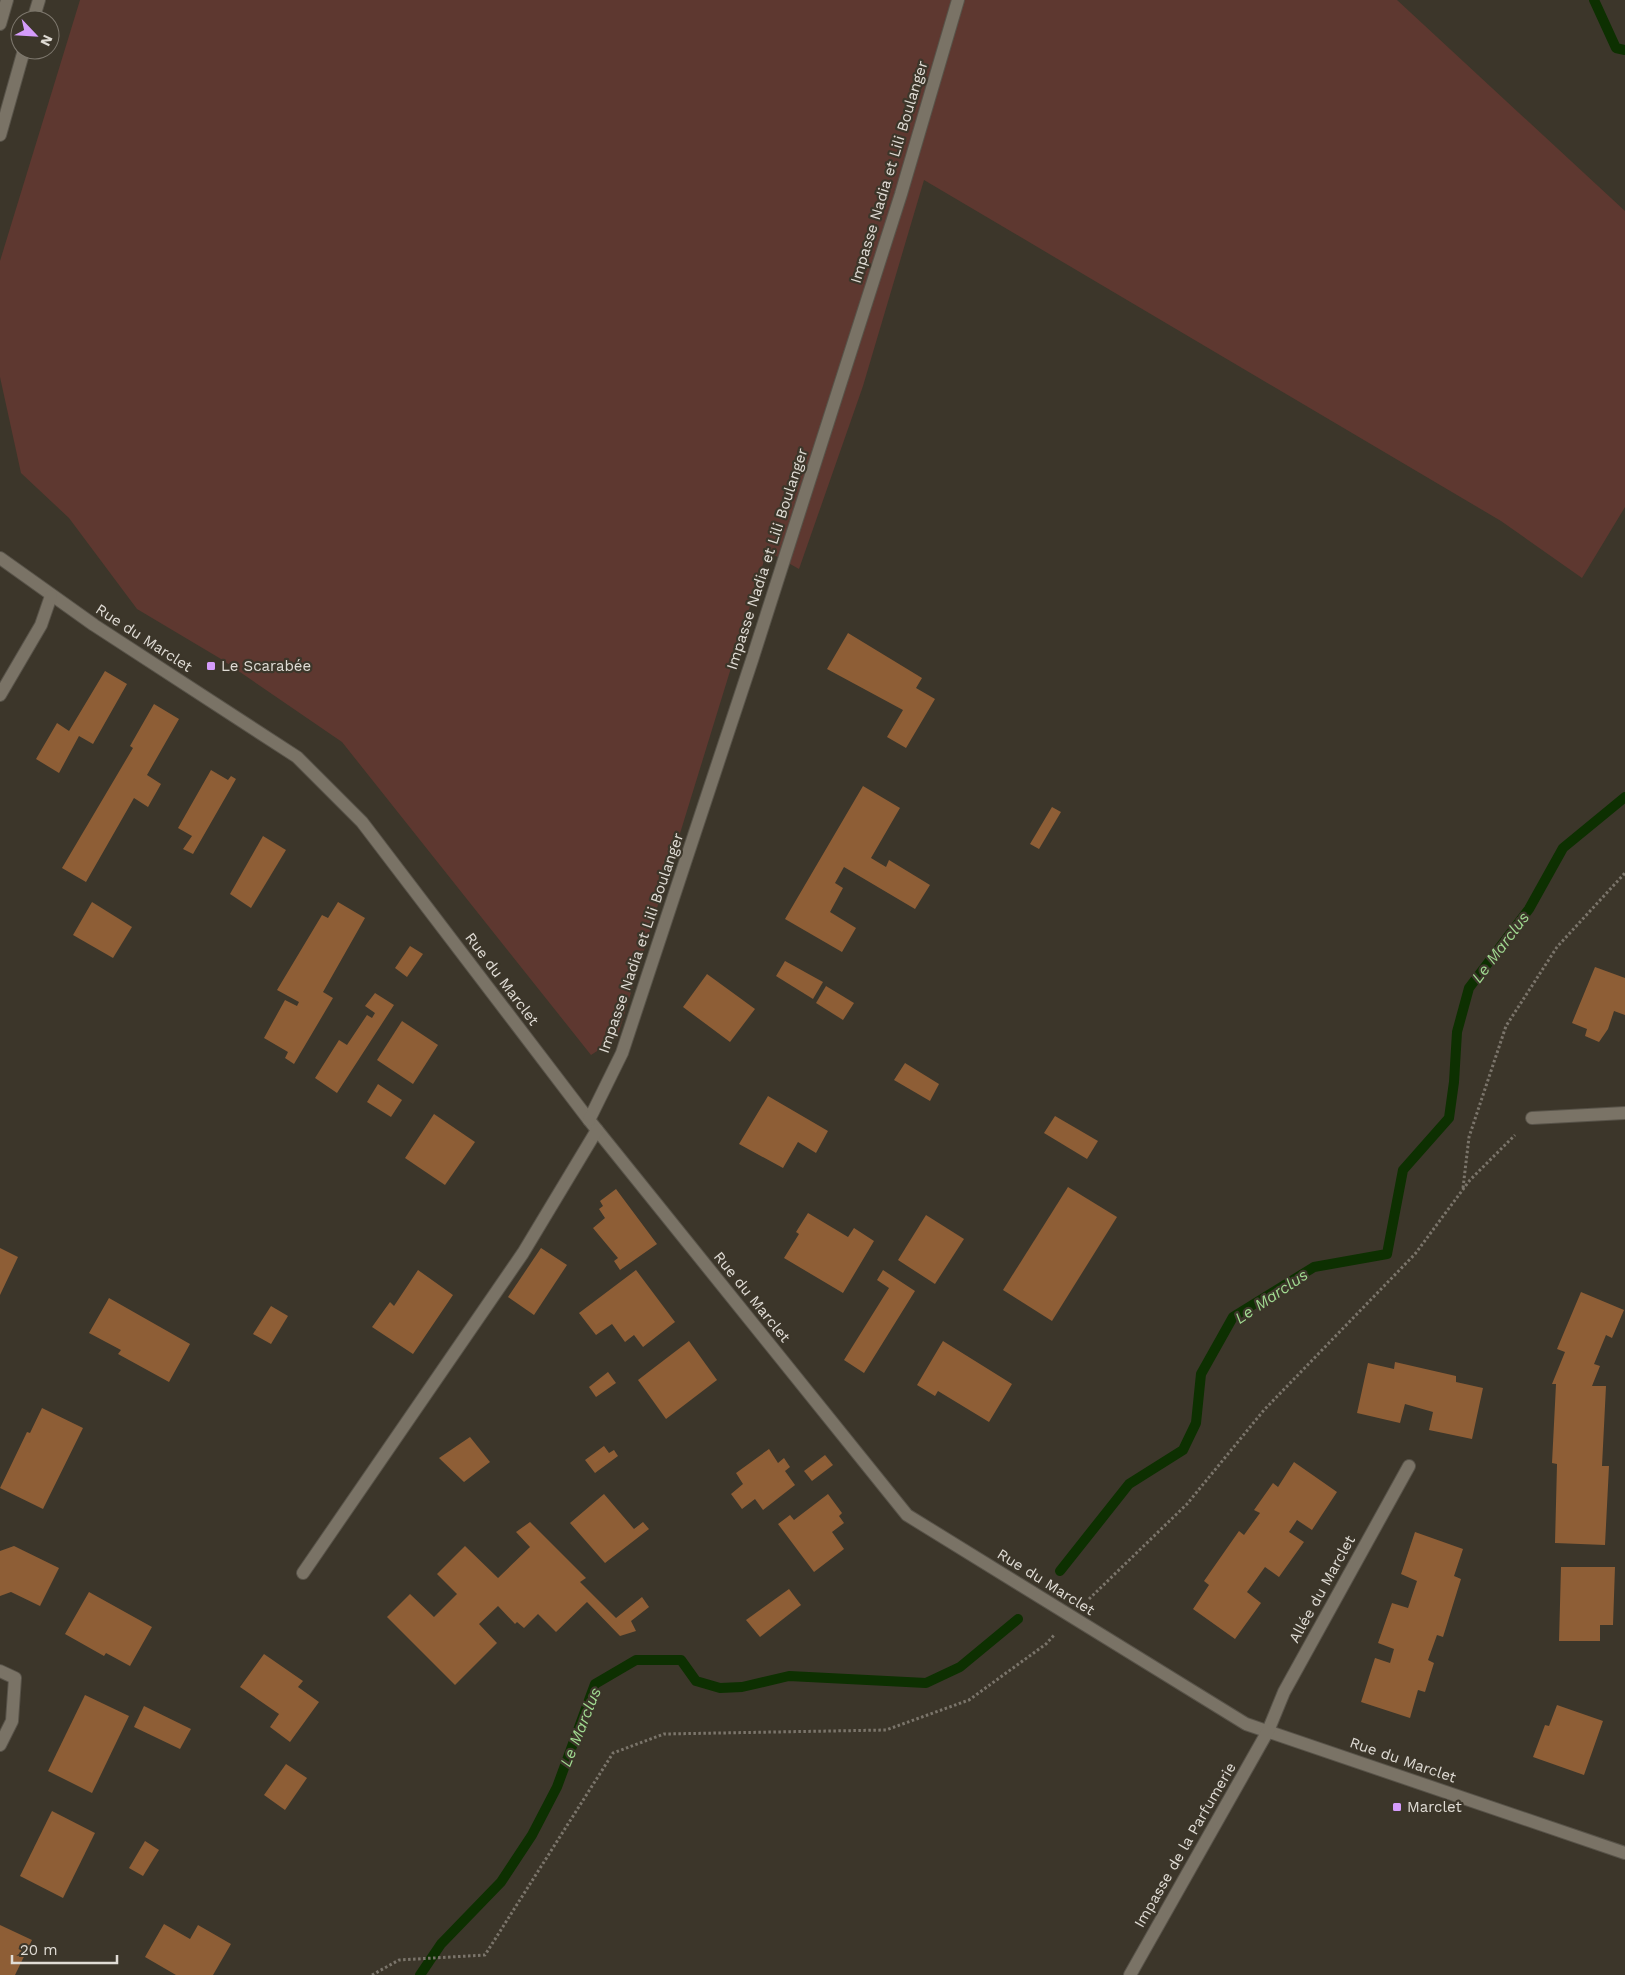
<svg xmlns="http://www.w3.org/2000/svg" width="1625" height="1975" viewBox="0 0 1625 1975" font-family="'Work Sans',sans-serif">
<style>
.green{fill:#5e3830}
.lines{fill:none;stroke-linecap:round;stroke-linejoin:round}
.stream{stroke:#0d3001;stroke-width:10}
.building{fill:#8e5e36}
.minor-casing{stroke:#585349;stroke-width:14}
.path{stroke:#7b756b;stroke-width:3;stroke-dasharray:2.5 2.5;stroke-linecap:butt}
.minor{stroke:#7a7366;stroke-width:12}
.poi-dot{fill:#d59cfb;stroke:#3c362a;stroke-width:2}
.labels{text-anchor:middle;stroke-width:4.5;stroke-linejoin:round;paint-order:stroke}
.street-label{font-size:15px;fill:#e0dcd5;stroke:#3c362a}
.poi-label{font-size:15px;fill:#e0dcd5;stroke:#3c362a;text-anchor:start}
.water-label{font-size:16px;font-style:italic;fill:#a1da91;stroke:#3c362a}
</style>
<rect width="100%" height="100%" fill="#3c362a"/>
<polygon class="green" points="80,0 1397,0 1625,211 1625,507 1582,578 1501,521 924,180 863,386 799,569 767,551 617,1038 591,1055 342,742 221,659 137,609 69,518 21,473 0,377 0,261"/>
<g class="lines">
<g class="stream">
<polyline points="1594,0 1616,48 1625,50"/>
<polyline points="1060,1571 1129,1484 1183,1450 1196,1423 1201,1374 1233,1317 1314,1267 1387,1254 1403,1170 1449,1118 1454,1082 1457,1032 1469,988 1529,909 1563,848 1625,797"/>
<polyline points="420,1975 441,1944 501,1882 532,1835 557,1787 595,1684 636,1660 681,1660 696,1681 720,1688 742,1687 789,1676 926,1683 960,1667 1018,1619"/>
</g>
</g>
<g class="building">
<polygon points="848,633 922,678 916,688 935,699 906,748 887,737 903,710 827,669"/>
<polygon points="105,671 127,684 93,744 79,736 59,773 36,759 57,723 69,731"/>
<polygon points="154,704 179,719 147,775 161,784 148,807 134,798 86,882 62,868 133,748 130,746"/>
<polygon points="211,770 228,780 231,776 236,779 193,854 183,849 192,836 178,828"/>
<polygon points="863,786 900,808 871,858 886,867 889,860 930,885 915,909 844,867 835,883 843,888 830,912 856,928 842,952 785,919"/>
<polygon points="1052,807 1061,812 1039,849 1030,844"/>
<polygon points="263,836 286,850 251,908 230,894"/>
<polygon points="92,902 132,927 113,958 73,935"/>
<polygon points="338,902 365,918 323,992 333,998 294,1064 285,1058 288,1052 264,1038 285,1000 297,1006 299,1002 277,990 322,915 328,918"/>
<polygon points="410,946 423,954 407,977 395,968"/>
<polygon points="785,961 823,982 813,999 776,976"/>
<polygon points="1595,967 1625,978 1625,1015 1614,1011 1608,1029 1599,1042 1585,1036 1587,1029 1572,1023"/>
<polygon points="707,974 755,1009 730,1042 683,1007"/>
<polygon points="826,986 854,1003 843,1020 816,1003"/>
<polygon points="375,993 394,1005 337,1093 315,1078 339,1040 347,1045 367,1015 372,1018 375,1013 365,1006"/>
<polygon points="402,1021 438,1045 413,1084 377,1060"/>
<polygon points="905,1063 939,1084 930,1101 894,1080"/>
<polygon points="378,1084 402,1100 391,1117 367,1102"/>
<polygon points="768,1096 828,1131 816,1153 798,1142 783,1168 739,1144"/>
<polygon points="434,1114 475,1142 445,1185 405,1158"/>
<polygon points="1055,1116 1098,1141 1087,1159 1044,1133"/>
<polygon points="1068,1187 1117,1217 1052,1321 1003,1290"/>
<polygon points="616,1189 657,1244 620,1270 614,1261 618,1258 593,1228 605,1218 599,1209 603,1206 600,1201"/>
<polygon points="808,1213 848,1237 854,1228 874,1241 843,1293 784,1258 799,1234 796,1232"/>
<polygon points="926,1215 964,1239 935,1284 898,1260"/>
<polygon points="0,1248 18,1257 0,1295"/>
<polygon points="541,1248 567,1265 534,1315 508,1297"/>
<polygon points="418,1270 453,1295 413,1354 372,1327 390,1302 394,1306"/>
<polygon points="636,1270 675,1322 643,1347 634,1335 625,1342 612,1324 596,1335 579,1313"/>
<polygon points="883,1270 915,1291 864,1373 844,1360 889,1288 877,1280"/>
<polygon points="1581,1292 1624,1310 1612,1338 1606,1335 1594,1364 1600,1366 1592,1386 1606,1386 1602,1466 1609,1466 1605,1545 1555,1543 1557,1464 1552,1463 1556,1384 1552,1384 1565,1352 1557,1349"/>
<polygon points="109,1298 190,1344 169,1382 118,1354 121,1350 89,1333"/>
<polygon points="271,1306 288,1316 271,1344 253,1334"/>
<polygon points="689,1341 717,1380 666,1419 638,1380"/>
<polygon points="943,1341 1012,1384 989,1422 938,1391 935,1396 917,1385"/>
<polygon points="1395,1362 1456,1376 1456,1382 1483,1388 1472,1439 1429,1430 1433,1412 1405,1404 1400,1423 1357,1413 1368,1363 1394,1369"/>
<polygon points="608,1372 616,1383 596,1397 589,1387"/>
<polygon points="42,1408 83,1428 43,1509 0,1488 27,1432 30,1433"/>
<polygon points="470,1437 490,1462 464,1482 439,1458"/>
<polygon points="604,1446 609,1453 614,1450 618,1456 595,1473 585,1460"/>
<polygon points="769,1449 778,1463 784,1458 790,1467 785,1471 795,1485 763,1510 755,1499 742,1509 731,1494 743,1484 736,1473"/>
<polygon points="825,1455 833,1465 812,1481 804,1471"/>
<polygon points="1294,1462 1337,1492 1312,1530 1297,1520 1289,1532 1304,1542 1279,1577 1265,1567 1247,1592 1261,1603 1235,1639 1193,1609 1209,1585 1204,1581 1239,1531 1244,1535 1260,1513 1254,1510 1273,1483 1278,1487"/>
<polygon points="604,1494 634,1529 643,1522 649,1529 605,1563 570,1523"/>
<polygon points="828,1494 842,1513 839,1516 844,1523 832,1532 844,1549 814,1572 778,1524 790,1515 794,1520"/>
<polygon points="530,1522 586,1578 580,1582 616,1618 642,1597 649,1607 631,1621 636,1631 620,1636 587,1602 556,1632 538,1614 524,1628 517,1622 515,1624 498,1606 479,1624 497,1643 455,1685 387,1617 410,1594 434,1617 457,1594 437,1574 465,1546 498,1578 530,1547 516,1532"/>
<polygon points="1415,1532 1463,1549 1454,1576 1461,1579 1443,1637 1437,1635 1428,1660 1434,1663 1425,1692 1418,1690 1410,1718 1361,1702 1375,1658 1390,1663 1394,1649 1378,1643 1392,1603 1408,1608 1417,1581 1401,1574"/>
<polygon points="14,1546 59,1568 40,1606 11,1592 0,1596 0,1551"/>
<polygon points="1561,1567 1615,1567 1613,1625 1600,1625 1600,1641 1559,1641"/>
<polygon points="789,1589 801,1605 760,1637 746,1620"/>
<polygon points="89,1592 152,1627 130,1666 106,1653 104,1656 65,1634"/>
<polygon points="264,1654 303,1681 298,1687 319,1702 290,1742 270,1727 279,1714 240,1687"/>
<polygon points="85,1695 129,1716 92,1793 48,1771"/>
<polygon points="1557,1705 1603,1721 1584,1775 1533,1757 1545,1725 1549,1726"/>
<polygon points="144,1706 191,1729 180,1749 134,1727"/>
<polygon points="286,1764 307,1778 285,1810 264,1795"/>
<polygon points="52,1811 95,1833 63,1898 20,1876"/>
<polygon points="145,1841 159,1850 143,1876 129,1868"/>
<polygon points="164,1924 190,1939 198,1925 231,1944 213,1975 176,1975 145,1957"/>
<polygon points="0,1925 32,1940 15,1975 0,1975"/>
</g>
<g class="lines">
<defs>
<g id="minor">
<polyline points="33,20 39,0"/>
<polyline points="0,24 7,0"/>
<polyline points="0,135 24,50"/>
<polyline points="0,558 94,625 297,757 362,822 589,1120 907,1515 1246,1724 1625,1853"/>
<polyline points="0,695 41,625 51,596"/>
<polyline points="1532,1118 1625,1113"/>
<polyline points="589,1120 622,1053 752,660 901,194 958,0"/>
<polyline points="303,1573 523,1253 597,1130"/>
<polyline points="0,1671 15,1678 12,1721 0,1745"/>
<polyline points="1130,1975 1268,1731 1284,1692 1409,1466"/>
</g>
</defs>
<use href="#minor" class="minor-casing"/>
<g class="path">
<polyline points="1463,1188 1469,1137 1506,1026 1557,947 1625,873"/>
<polyline points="1089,1599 1187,1504 1264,1410 1415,1254 1470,1180 1515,1135"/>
<polyline points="372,1975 399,1960 485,1955 613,1753 664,1734 886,1730 969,1700 1046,1644 1055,1634"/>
</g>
<use href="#minor" class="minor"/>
</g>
<g class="poi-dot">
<rect x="206" y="661" width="10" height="10" rx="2.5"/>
<rect x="1392" y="1802" width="10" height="10" rx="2.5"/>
</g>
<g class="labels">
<g class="street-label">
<text transform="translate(889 172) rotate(-73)" y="5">Impasse Nadia et Lili Boulanger</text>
<text transform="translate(767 559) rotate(-72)" y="5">Impasse Nadia et Lili Boulanger</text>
<text transform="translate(144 638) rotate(33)" y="5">Rue du Marclet</text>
<text transform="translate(641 943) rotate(-71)" y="5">Impasse Nadia et Lili Boulanger</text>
<text transform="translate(502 979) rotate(53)" y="5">Rue du Marclet</text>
<text transform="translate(752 1297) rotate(51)" y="5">Rue du Marclet</text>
<text transform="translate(1046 1582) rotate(32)" y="5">Rue du Marclet</text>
<text transform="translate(1322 1589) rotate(-61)" y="5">Allée du Marclet</text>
<text transform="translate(1403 1760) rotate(19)" y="5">Rue du Marclet</text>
<text transform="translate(1185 1845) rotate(-60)" y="5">Impasse de la Parfumerie</text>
</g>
<g class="poi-label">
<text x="221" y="671">Le Scarabée</text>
<text x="1407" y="1812">Marclet</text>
</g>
<g class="water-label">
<text transform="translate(1500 947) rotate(-53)" y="6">Le Marclus</text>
<text transform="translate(1271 1296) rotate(-34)" y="6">Le Marclus</text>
<text transform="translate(580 1727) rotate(-68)" y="6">Le Marclus</text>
</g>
</g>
<g transform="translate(35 35) rotate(115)"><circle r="24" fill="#3c362a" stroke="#7e786e"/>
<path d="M0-4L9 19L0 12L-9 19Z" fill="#d59cfb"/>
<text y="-8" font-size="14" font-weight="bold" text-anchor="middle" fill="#e0dcd5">N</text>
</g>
<path d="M12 1955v8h105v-8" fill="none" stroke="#e0dcd5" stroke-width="2.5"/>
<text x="20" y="1955" font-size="15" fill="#e0dcd5" stroke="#3c362a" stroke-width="4" paint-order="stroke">20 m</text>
</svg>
